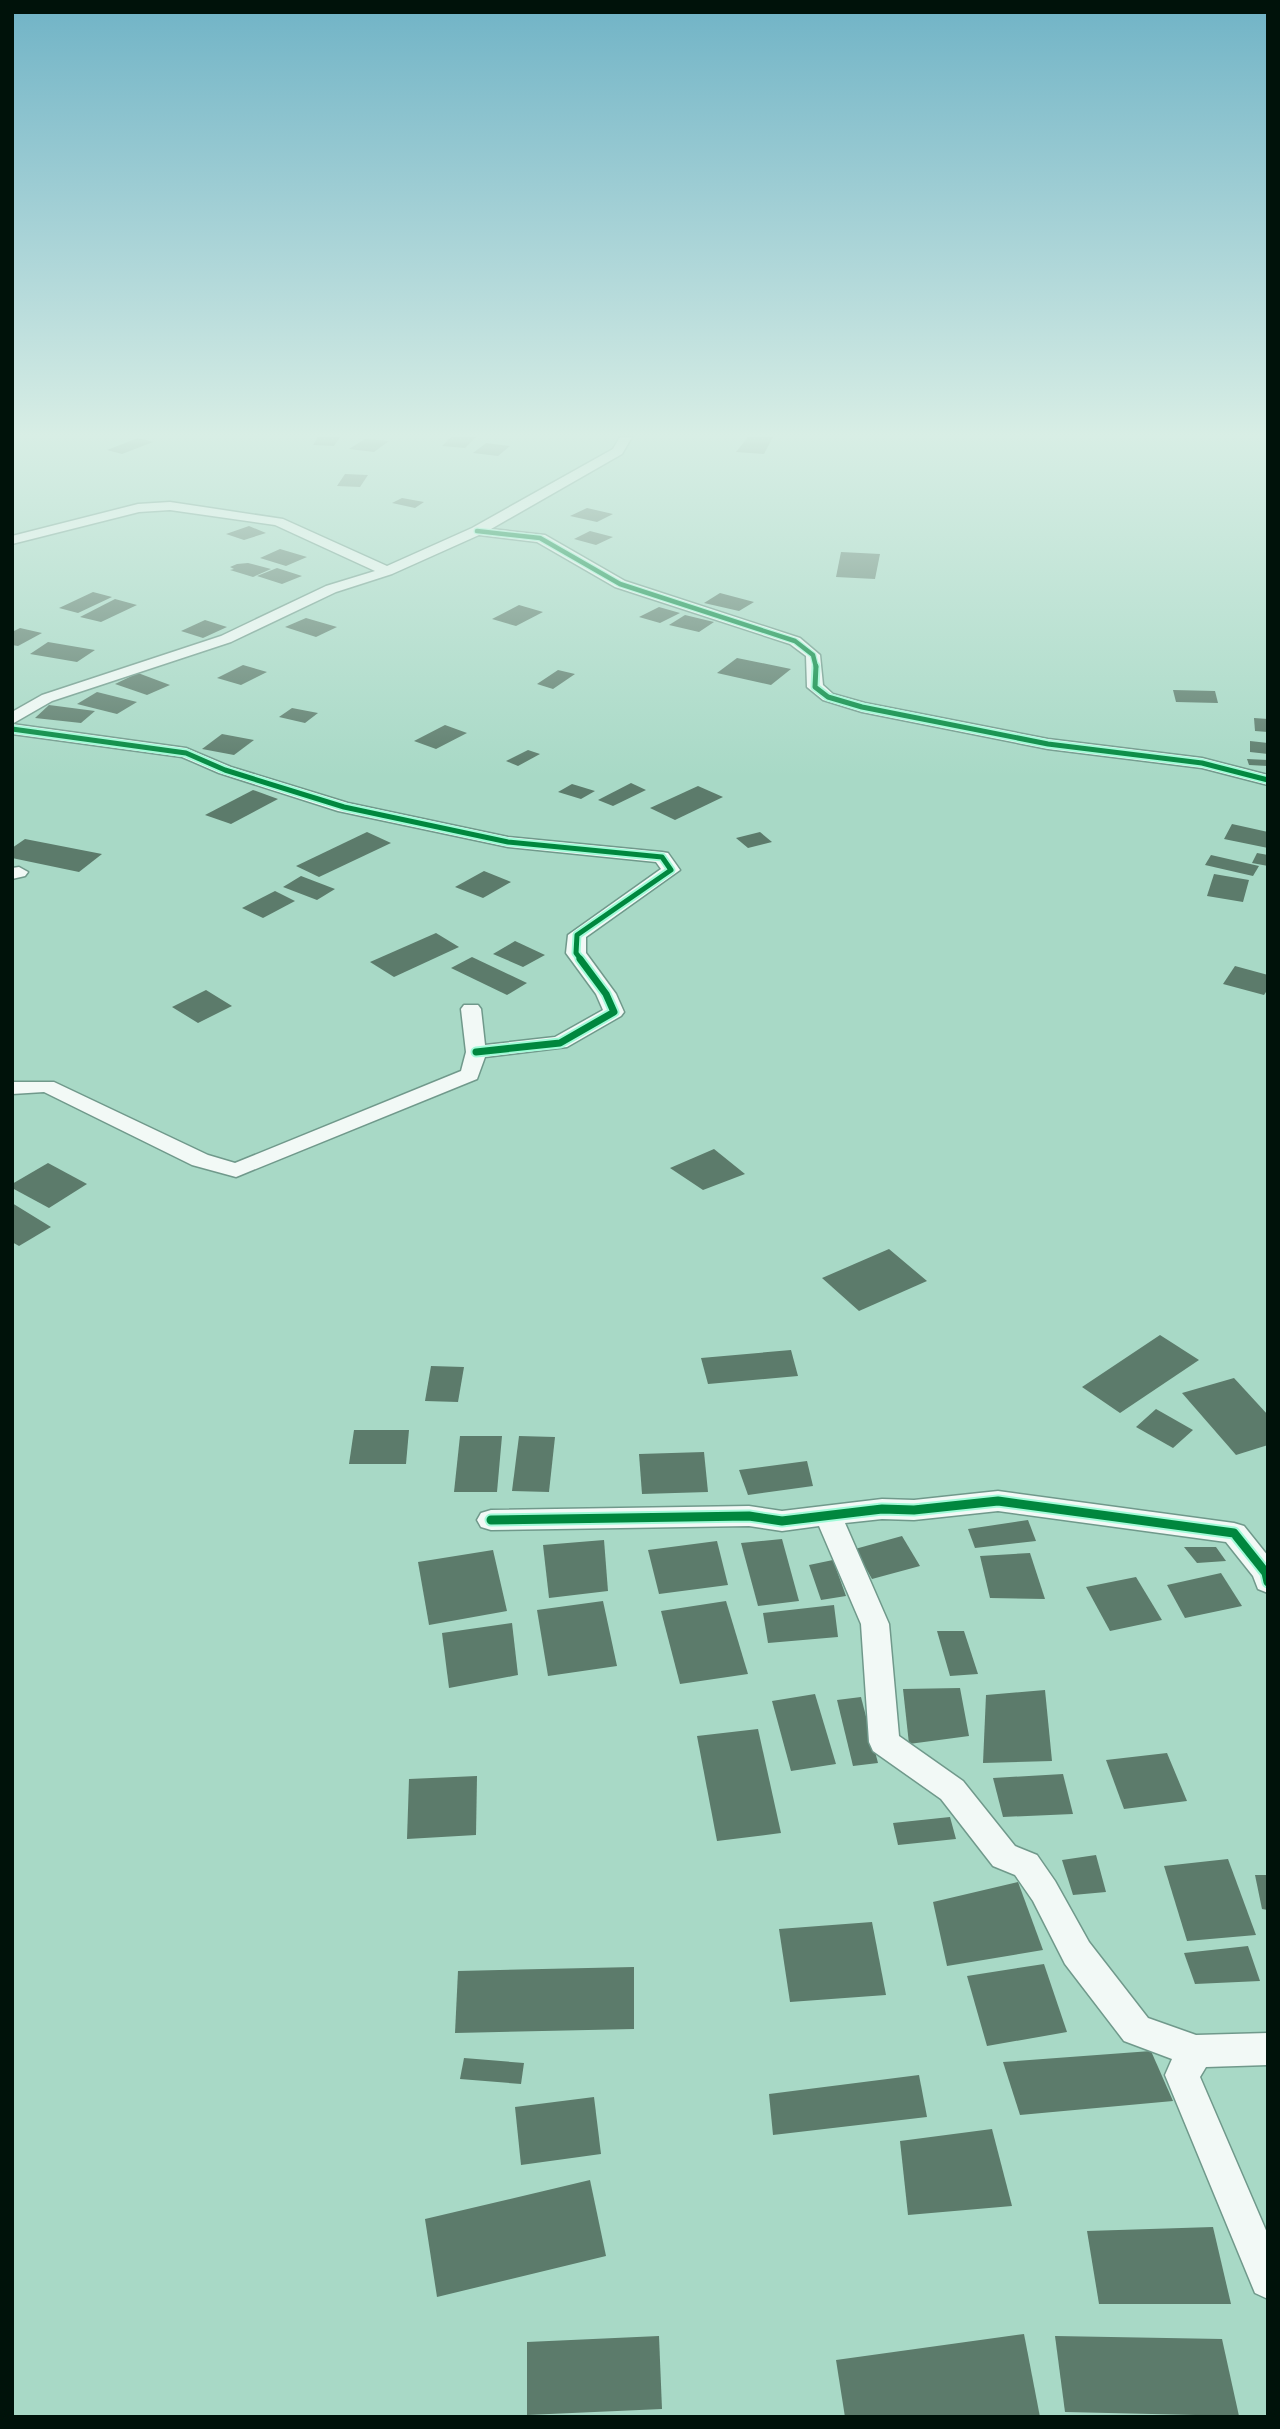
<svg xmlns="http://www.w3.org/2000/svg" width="1280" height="2429" viewBox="0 0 1280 2429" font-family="'Titillium Web',sans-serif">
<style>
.building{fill:#5c7b6b}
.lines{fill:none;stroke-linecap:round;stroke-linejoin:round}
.street-casing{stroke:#70998b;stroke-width:3}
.street{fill:#f2f9f6;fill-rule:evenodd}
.cycleway-far3-casing{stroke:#a1fad8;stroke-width:7}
.cycleway-far2-casing{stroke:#a1fad8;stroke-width:9}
.cycleway-far1-casing{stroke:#a1fad8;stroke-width:11}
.cycleway-casing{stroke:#a1fad8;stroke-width:13}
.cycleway-far3{stroke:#00873e;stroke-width:4.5}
.cycleway-far2{stroke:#00873e;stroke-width:5}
.cycleway-far1{stroke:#00873e;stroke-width:7}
.cycleway{stroke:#00873e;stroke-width:9}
</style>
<rect width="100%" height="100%" fill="#a8d9c6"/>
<g class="building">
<polygon points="318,437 340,437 334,446 313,445"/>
<polygon points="451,437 476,437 465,448 442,446"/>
<polygon points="748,437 773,437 764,454 736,452"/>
<polygon points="138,438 153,442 122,454 107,450"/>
<polygon points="365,439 389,441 374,452 349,449"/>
<polygon points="486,443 510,446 498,456 473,453"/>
<polygon points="345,474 368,475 360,487 337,486"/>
<polygon points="402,498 424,502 415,508 392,503"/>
<polygon points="587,508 613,514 597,522 570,516"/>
<polygon points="249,526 266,533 244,540 226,534"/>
<polygon points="590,531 613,537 596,545 574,539"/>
<polygon points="280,549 307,557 286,566 260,558"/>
<polygon points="841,552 880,554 875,579 836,577"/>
<polygon points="248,563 271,569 253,577 230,570 234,569 230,567 237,564"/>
<polygon points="277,568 302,576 282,584 257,576"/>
<polygon points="93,592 112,597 78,613 59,608"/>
<polygon points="720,593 754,602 739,611 704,603"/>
<polygon points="115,599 137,605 101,622 80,617"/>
<polygon points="519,605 543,612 516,626 492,619"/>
<polygon points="659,607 680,613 660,623 639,617"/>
<polygon points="685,615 714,622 699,632 669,625"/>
<polygon points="306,618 337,627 316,637 285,627"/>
<polygon points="205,620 227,627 203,638 181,631"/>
<polygon points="20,628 42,633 18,646 12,645 12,632"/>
<polygon points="48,642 95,650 77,662 30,654"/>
<polygon points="737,658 791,669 771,685 717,673"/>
<polygon points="243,665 267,672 241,685 217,678"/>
<polygon points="558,670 575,674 553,689 537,684"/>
<polygon points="138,673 170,685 147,695 115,684"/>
<polygon points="1173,690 1215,691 1218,703 1176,702"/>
<polygon points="97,692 137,702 117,714 77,704"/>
<polygon points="49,705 95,711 81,723 35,718"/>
<polygon points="292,708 318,713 305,723 279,717"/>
<polygon points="1254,718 1268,719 1268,732 1255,731"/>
<polygon points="445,725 467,733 436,749 414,741"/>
<polygon points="222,734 254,740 234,755 202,749"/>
<polygon points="1250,741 1268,743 1268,754 1250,752"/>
<polygon points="528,750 540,754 518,766 506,761"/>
<polygon points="1247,759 1268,760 1268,766 1249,765"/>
<polygon points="631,783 646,790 613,806 598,800"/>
<polygon points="572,784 595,791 581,799 558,792"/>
<polygon points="698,786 723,797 675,820 650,808"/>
<polygon points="253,790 278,799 231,824 205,815"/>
<polygon points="1232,824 1268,832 1268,848 1224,839"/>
<polygon points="367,832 391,843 319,877 296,866"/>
<polygon points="760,832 772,842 748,848 736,838"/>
<polygon points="25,839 102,854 79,872 12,858 12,848"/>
<polygon points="1257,853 1268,855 1268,866 1252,863"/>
<polygon points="1211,855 1259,866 1253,876 1205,865"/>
<polygon points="484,871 511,882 483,898 455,887"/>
<polygon points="1214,874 1249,880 1243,902 1207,896"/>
<polygon points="301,876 335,889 317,900 283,887"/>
<polygon points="275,891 295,901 263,918 242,908"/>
<polygon points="436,933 459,947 394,977 370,962"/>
<polygon points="515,941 545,955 523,967 493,954"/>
<polygon points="472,957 527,983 507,995 451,968"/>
<polygon points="1235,966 1268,975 1268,989 1264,995 1223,984"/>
<polygon points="206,990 232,1006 198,1023 172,1007"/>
<polygon points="714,1149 745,1174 703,1190 670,1168"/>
<polygon points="48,1163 87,1184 49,1208 12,1188 12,1184"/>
<polygon points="12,1203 51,1227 19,1246 12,1242"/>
<polygon points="889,1249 927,1281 859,1311 822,1278"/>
<polygon points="1160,1335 1199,1360 1120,1413 1082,1387"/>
<polygon points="791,1350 798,1376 708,1384 701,1358"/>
<polygon points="431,1366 464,1367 458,1402 425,1401"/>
<polygon points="1234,1378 1268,1415 1268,1445 1236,1455 1182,1393"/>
<polygon points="1156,1409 1193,1430 1173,1448 1136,1427"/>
<polygon points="354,1430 409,1430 406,1464 349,1464"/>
<polygon points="460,1436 502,1436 497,1492 454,1492"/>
<polygon points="519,1436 555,1437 549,1492 512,1491"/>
<polygon points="704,1452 708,1492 642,1494 639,1454"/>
<polygon points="807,1461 813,1486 748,1495 739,1470"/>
<polygon points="1028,1520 1036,1541 975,1548 968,1529"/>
<polygon points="902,1536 920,1566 872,1579 855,1549"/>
<polygon points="782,1539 799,1601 758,1606 741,1543"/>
<polygon points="604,1540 608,1591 549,1598 543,1545"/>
<polygon points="717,1541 728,1585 659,1594 648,1550"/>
<polygon points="1184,1547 1216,1547 1226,1561 1197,1563"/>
<polygon points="493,1550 507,1611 429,1625 418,1562"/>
<polygon points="1030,1553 1045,1599 990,1598 980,1556"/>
<polygon points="833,1560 846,1596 821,1600 809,1565"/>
<polygon points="1221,1573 1242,1606 1185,1618 1167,1585"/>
<polygon points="1136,1577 1162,1620 1110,1631 1086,1587"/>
<polygon points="603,1601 617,1666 548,1676 537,1610"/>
<polygon points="726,1601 748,1674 680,1684 661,1611"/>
<polygon points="834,1605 838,1637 768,1643 763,1613"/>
<polygon points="512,1623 518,1675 449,1688 442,1633"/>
<polygon points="937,1631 964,1631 978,1674 950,1676"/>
<polygon points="960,1688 969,1736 909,1744 903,1689"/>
<polygon points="1045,1690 1052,1761 983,1763 986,1695"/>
<polygon points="815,1694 836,1764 791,1771 772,1701"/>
<polygon points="861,1697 878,1763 853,1766 837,1700"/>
<polygon points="758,1729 781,1833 717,1841 697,1736"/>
<polygon points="1167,1753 1187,1801 1124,1809 1106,1760"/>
<polygon points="1063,1774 1073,1814 1003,1817 993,1778"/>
<polygon points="477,1776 476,1835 407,1839 409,1779"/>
<polygon points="950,1817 956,1839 898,1845 893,1823"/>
<polygon points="1096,1855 1106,1892 1073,1895 1062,1860"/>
<polygon points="1228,1859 1256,1935 1187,1941 1164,1866"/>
<polygon points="1255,1875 1268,1875 1268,1910 1262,1909"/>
<polygon points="1018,1882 1043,1950 947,1966 933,1902"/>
<polygon points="872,1922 886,1995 790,2002 779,1929"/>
<polygon points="1248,1946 1260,1981 1195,1984 1184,1953"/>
<polygon points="1044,1964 1067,2032 987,2046 967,1976"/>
<polygon points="634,1967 634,2029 455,2033 458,1971"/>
<polygon points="1151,2051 1173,2101 1020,2115 1003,2062"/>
<polygon points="464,2058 524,2063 521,2084 460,2079"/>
<polygon points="919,2075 927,2117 773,2135 769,2094"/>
<polygon points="594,2097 601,2154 521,2165 515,2107"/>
<polygon points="992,2129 1012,2206 908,2215 900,2141"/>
<polygon points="590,2180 606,2256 437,2297 425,2219"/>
<polygon points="1213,2227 1231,2304 1099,2304 1087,2231"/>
<polygon points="1024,2334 1040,2417 845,2417 836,2360"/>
<polygon points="659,2336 662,2409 527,2415 527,2342"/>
<polygon points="1055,2336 1222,2339 1239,2416 1065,2412"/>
</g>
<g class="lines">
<defs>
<g id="street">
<polygon points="620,437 632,437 622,454 491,529 545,535 625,581 800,638 820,655 823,685 833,694 865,703 1048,739 1202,758 1268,775 1268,785 1202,768 1048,749 862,712 823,700 807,687 806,656 790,644 615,587 537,542 479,535 392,574 336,592 231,642 52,701 12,724 12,712 42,695 221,636 326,586 375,571 275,525 170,510 139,512 12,544 12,536 138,504 170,502 283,519 387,566 472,528 613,449"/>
<polygon points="12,724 186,748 231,767 348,803 508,837 662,852 668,853 680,870 586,937 586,953 616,994 624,1012 621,1016 567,1047 485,1057 477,1079 236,1177 192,1165 44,1092 12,1094 12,1082 54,1082 208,1155 235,1163 461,1071 466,1052 461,1009 464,1005 478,1005 481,1009 485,1045 555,1037 603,1010 596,994 566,953 568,935 661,869 656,862 508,847 338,811 219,773 182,757 12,734"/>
<polygon points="19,867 28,872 25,876 12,879 12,868"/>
<polygon points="998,1491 1234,1523 1244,1526 1268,1556 1268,1593 1258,1589 1253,1576 1226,1542 998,1511 914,1520 882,1519 845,1523 889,1624 899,1736 963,1781 1015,1846 1037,1855 1055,1881 1089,1942 1148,2018 1196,2035 1268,2033 1268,2065 1206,2067 1200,2077 1268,2235 1268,2299 1255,2293 1165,2075 1172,2059 1124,2041 1065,1964 1033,1901 1015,1875 993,1866 941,1799 873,1751 869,1742 861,1624 819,1526 782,1531 749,1526 491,1530 481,1527 477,1520 481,1513 491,1510 749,1506 782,1511 882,1499 914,1500"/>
</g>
</defs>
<use href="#street" class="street-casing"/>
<use href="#street" class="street"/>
<defs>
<polyline id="cycleway-far3" points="477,531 540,538 620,584 795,641 813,655 816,667"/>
<g id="cycleway-far2">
<polyline points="816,666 815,687 828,697 862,707 1048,744 1202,763 1268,780"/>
<polyline points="12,729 186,753 225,770 344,807 508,842 662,857 671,870 577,935 576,953 582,961"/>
</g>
<polyline id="cycleway-far1" points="476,1052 560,1043 614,1012 606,994 580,959"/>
<polyline id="cycleway" points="491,1520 749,1516 782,1521 882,1509 914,1510 998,1501 1234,1533 1266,1573 1268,1582"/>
</defs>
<use href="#cycleway-far3" class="cycleway-far3-casing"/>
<use href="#cycleway-far2" class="cycleway-far2-casing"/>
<use href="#cycleway-far1" class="cycleway-far1-casing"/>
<use href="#cycleway" class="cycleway-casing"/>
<use href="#cycleway-far3" class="cycleway-far3"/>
<use href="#cycleway-far2" class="cycleway-far2"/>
<use href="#cycleway-far1" class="cycleway-far1"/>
<use href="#cycleway" class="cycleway"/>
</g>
<linearGradient id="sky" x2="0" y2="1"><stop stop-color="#70b3c6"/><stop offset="0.56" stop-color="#d8eee5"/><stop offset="1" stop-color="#d8eee5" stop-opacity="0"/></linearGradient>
<rect width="1280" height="777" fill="url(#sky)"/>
<rect width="1280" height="2429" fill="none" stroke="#00120a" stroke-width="28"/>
</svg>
